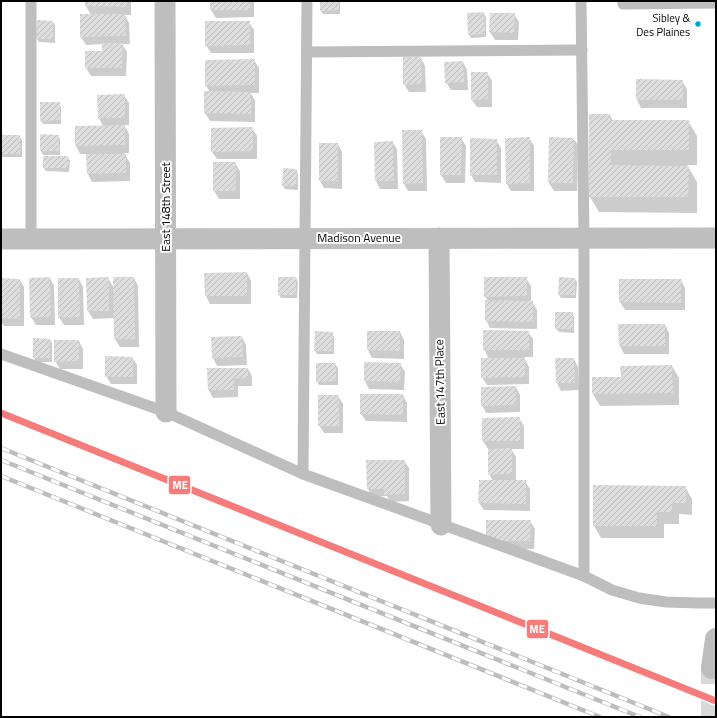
<svg xmlns="http://www.w3.org/2000/svg" width="717" height="718" viewBox="0 0 717 718" font-family="'Titillium Web',sans-serif">
<style>
.shadow{fill:#0003}
.building{fill:url(#building-hatch)}
.lines{fill:none;stroke-linecap:round;stroke-linejoin:round}
.primary-tunnel{stroke:#d9d9d9;stroke-width:22;stroke-dasharray:22 11;stroke-linecap:butt}
.service{stroke:#bebebe;stroke-width:11}
.minor{stroke:#bebebe;stroke-width:21}
.primary{stroke:#bdbdbd;stroke-width:22}
.rail-casing{stroke:#bdbdbd;stroke-width:4.5}
.rail{stroke:#fff;stroke-width:3;stroke-dasharray:9;stroke-linecap:butt}
.rail-1-casing{stroke:#fff;stroke-width:10}
.rail-1{stroke:#f67b7b;stroke-width:7}
.bus-dot{fill:#00a9ce;stroke:#fff;stroke-width:1.5}
.labels{text-anchor:middle;stroke-width:4;stroke-linejoin:round;paint-order:stroke}
.bus-label{font-size:11px;fill:#000;stroke:#fff;text-anchor:end}
.street-label{font-size:12px;fill:#000;stroke:#fff}
.line-badge{stroke:#fff;stroke-width:1.5}
.badge-label{font-size:11px;text-anchor:middle;font-weight:bold;fill:#fff}
</style>
<defs>
<pattern id="building-hatch" width="6" height="6" patternUnits="userSpaceOnUse"><rect width="6" height="6" fill="#ddd"/><path d="M-1 1l2-2M0 6l6-6M5 7l2-2" fill="none" stroke="#bcbcbc"/></pattern>
</defs>
<rect width="100%" height="100%" fill="#fff"/>
<g class="shadow">
<polygon points="86,1 131,1 131,15 125,15 129,23 130,44 122,44 127,52 126,76 91,76 86,68 102,52 103,44 86,45 81,37 91,15 86,6"/>
<polygon points="211,1 254,1 254,17 216,18 211,10"/>
<polygon points="321,1 340,1 340,14 323,14 321,11"/>
<polygon points="483,13 486,17 486,37 471,38 469,34"/>
<polygon points="490,14 514,14 519,22 518,40 495,40 490,32"/>
<polygon points="53,22 55,25 55,43 39,42 37,39"/>
<polygon points="249,22 254,30 254,53 211,53 206,45"/>
<polygon points="421,58 425,66 426,92 409,92 404,84"/>
<polygon points="254,60 259,68 259,93 251,93 255,101 255,122 210,121 205,113 205,92 210,92 206,86"/>
<polygon points="463,62 467,70 468,90 451,90 446,82"/>
<polygon points="487,73 492,81 492,107 477,107 472,100"/>
<polygon points="682,81 687,89 687,108 641,108 637,100"/>
<polygon points="124,95 129,103 129,125 124,125 129,134 129,153 124,153 130,163 130,181 92,182 88,174 87,154 80,154 76,146 103,126 99,118"/>
<polygon points="59,103 61,107 61,124 43,124 41,120"/>
<polygon points="610,115 613,121 688,121 697,136 697,165 687,165 697,182 697,213 599,212 590,197"/>
<polygon points="252,128 257,136 257,159 217,159 212,152"/>
<polygon points="421,131 426,139 427,191 408,191 404,184"/>
<polygon points="1,136 19,136 22,140 22,157 3,157 1,154"/>
<polygon points="58,136 60,139 60,155 43,155 41,151"/>
<polygon points="461,138 466,146 465,183 446,183 441,175"/>
<polygon points="529,138 534,146 534,191 511,191 507,184"/>
<polygon points="574,139 578,146 577,191 554,191 549,183"/>
<polygon points="496,140 501,148 501,183 475,182 471,175"/>
<polygon points="393,142 397,150 398,189 380,189 376,181"/>
<polygon points="338,144 342,152 342,189 324,188 320,181"/>
<polygon points="68,157 70,161 69,172 46,171 44,168"/>
<polygon points="235,163 240,171 240,199 219,199 214,191"/>
<polygon points="296,170 298,174 298,190 285,189 283,185"/>
<polygon points="247,273 251,281 251,304 210,304 206,296 206,274"/>
<polygon points="50,278 54,286 55,325 36,325 31,317 30,279"/>
<polygon points="108,278 115,290 134,278 138,286 139,347 120,347 115,339 115,318 93,319 88,311"/>
<polygon points="296,278 298,282 297,298 281,298 279,295"/>
<polygon points="526,278 531,286 531,302 532,302 537,310 537,329 490,328 486,320 488,301 485,296"/>
<polygon points="1,279 20,280 24,287 24,326 4,326 1,321"/>
<polygon points="79,279 83,287 84,325 64,325 59,317"/>
<polygon points="575,279 577,282 576,298 561,298 559,295"/>
<polygon points="620,280 681,280 685,288 685,310 625,310 620,302"/>
<polygon points="572,313 574,317 574,333 559,332 556,329"/>
<polygon points="619,325 665,325 669,333 669,354 624,354 620,346"/>
<polygon points="368,332 400,332 404,340 404,359 372,358 368,350"/>
<polygon points="528,332 533,339 533,357 524,357 529,367 529,384 487,385 482,377 489,359 484,349"/>
<polygon points="332,333 334,337 334,354 317,354 315,350"/>
<polygon points="242,337 246,345 247,365 217,366 213,358"/>
<polygon points="50,340 52,343 52,362 36,362 34,358"/>
<polygon points="79,341 83,349 83,369 60,369 55,361"/>
<polygon points="132,358 137,365 137,384 111,384 106,376"/>
<polygon points="574,359 578,367 579,390 561,391 557,383"/>
<polygon points="365,363 400,364 405,372 404,390 369,389 365,381"/>
<polygon points="335,364 338,368 338,385 319,385 317,381"/>
<polygon points="672,366 679,378 679,405 600,406 593,394 593,378 622,378"/>
<polygon points="208,369 248,369 252,376 252,386 238,386 238,397 213,398 209,390"/>
<polygon points="516,387 520,395 520,412 486,413 482,405"/>
<polygon points="403,395 407,403 407,422 366,421 361,414"/>
<polygon points="338,396 343,404 343,433 324,433 319,425"/>
<polygon points="519,418 524,426 524,449 511,449 516,457 516,481 525,481 530,489 530,511 484,510 479,503 493,481 489,474 489,449 488,449 483,441 483,419"/>
<polygon points="404,461 409,468 409,501 390,502 387,496 372,497 368,489"/>
<polygon points="685,487 692,499 692,515 679,514 679,524 664,524 664,538 601,538 594,526"/>
<polygon points="530,521 535,529 534,549 492,548"/>
</g>
<g class="building">
<polygon points="85,1 127,1 127,7 85,6"/>
<rect x="210" y="1" width="40" height="9"/>
<polygon points="320,1 339,1 339,10 320,11"/>
<polygon points="484,12 485,34 468,35 467,13"/>
<polygon points="490,13 515,13 514,33 489,32"/>
<polygon points="80,14 125,14 126,36 80,37"/>
<polygon points="37,20 53,21 53,39 36,39"/>
<polygon points="205,21 250,21 250,45 205,46"/>
<polygon points="102,43 123,43 122,68 85,68 85,51 102,51"/>
<polygon points="403,57 421,57 422,84 403,85"/>
<polygon points="255,59 255,85 205,86 205,60"/>
<polygon points="463,61 464,82 445,83 444,62"/>
<polygon points="471,72 488,72 488,99 471,100"/>
<polygon points="636,79 683,80 683,100 636,100"/>
<polygon points="204,91 251,92 251,114 204,113"/>
<polygon points="125,94 125,118 98,118 97,95"/>
<polygon points="40,102 60,102 60,120 40,121"/>
<polygon points="589,114 610,114 610,120 689,120 689,150 611,150 611,165 689,166 688,197 589,197"/>
<polygon points="125,125 125,145 75,146 75,126"/>
<polygon points="253,127 253,151 211,152 211,128"/>
<polygon points="402,130 422,130 423,183 403,184"/>
<polygon points="40,134 59,135 59,151 40,151"/>
<rect x="1" y="135" width="19" height="19"/>
<polygon points="440,137 462,137 461,175 440,175"/>
<polygon points="530,137 530,183 506,184 505,138"/>
<polygon points="549,137 574,138 573,183 548,183"/>
<polygon points="470,138 497,139 497,175 470,175"/>
<polygon points="393,141 394,181 375,181 374,142"/>
<rect x="319" y="143" width="19" height="38"/>
<polygon points="86,154 126,154 126,173 87,174"/>
<rect x="43" y="156" width="25" height="12"/>
<rect x="213" y="162" width="23" height="29"/>
<polygon points="283,168 297,169 296,186 282,186"/>
<polygon points="247,272 247,296 205,296 204,273"/>
<polygon points="50,277 51,317 30,317 29,278"/>
<polygon points="109,277 109,311 87,311 86,278"/>
<polygon points="113,277 134,277 135,339 114,340"/>
<rect x="278" y="277" width="18" height="18"/>
<polygon points="484,277 527,277 527,296 484,297"/>
<polygon points="559,277 575,278 575,295 558,295"/>
<polygon points="1,278 20,279 20,319 1,318"/>
<polygon points="58,278 79,278 80,317 58,318"/>
<polygon points="619,279 681,279 681,303 619,302"/>
<polygon points="485,300 533,301 533,322 485,321"/>
<rect x="555" y="312" width="18" height="17"/>
<polygon points="618,324 665,324 665,346 619,346"/>
<polygon points="483,330 529,331 529,350 483,350"/>
<polygon points="315,331 333,332 332,351 314,351"/>
<polygon points="367,331 400,331 400,351 367,350"/>
<polygon points="242,336 243,357 212,358 211,337"/>
<polygon points="33,338 50,339 50,358 33,358"/>
<polygon points="54,340 79,340 79,361 54,362"/>
<polygon points="105,356 133,357 133,377 105,377"/>
<polygon points="481,358 525,358 525,377 481,378"/>
<polygon points="555,358 574,358 575,383 556,383"/>
<polygon points="364,362 401,363 400,382 364,381"/>
<polygon points="316,363 336,363 336,381 316,382"/>
<polygon points="672,365 673,393 592,394 592,377 621,377 620,366"/>
<polygon points="207,368 248,368 248,378 234,379 234,390 208,390"/>
<polygon points="516,386 516,405 481,406 481,387"/>
<polygon points="360,394 403,394 403,415 360,414"/>
<rect x="318" y="395" width="21" height="31"/>
<polygon points="520,417 520,441 482,441 482,418"/>
<polygon points="512,448 512,474 488,475 488,449"/>
<polygon points="366,460 405,460 405,494 384,495 384,489 367,489"/>
<polygon points="479,480 526,480 526,504 478,503"/>
<polygon points="593,485 686,486 686,503 672,503 672,512 657,512 657,526 593,526"/>
<polygon points="486,520 531,520 530,541 486,541"/>
</g>
<g class="lines">
<polyline class="primary-tunnel" points="712,717 712,668"/>
<g class="service">
<polyline points="581,1 584,238 584,576"/>
<polyline points="623,1 623,4 716,3"/>
<polyline points="307,52 582,50"/>
<polyline points="31,239 31,1"/>
<polyline points="1,354 166,412 303,474 584,576 612,590 639,598 666,602 699,603 716,603"/>
<polyline points="303,474 307,1"/>
</g>
<g class="minor">
<polyline points="165,1 166,412"/>
<polyline points="439,238 441,525"/>
<polyline points="1,239 716,238"/>
</g>
<polyline class="primary" points="712,668 716,639"/>
<defs>
<g id="rail">
<polyline points="1,448 669,717"/>
<polyline points="1,460 640,717"/>
<polyline points="1,476 600,717"/>
</g>
</defs>
<use href="#rail" class="rail-casing"/>
<use href="#rail" class="rail"/>
<defs>
<polyline id="rail-1" points="1,413 716,701"/>
</defs>
<use href="#rail-1" class="rail-1-casing"/>
<use href="#rail-1" class="rail-1"/>
</g>
<circle class="bus-dot" cx="698" cy="24" r="3.5"/>
<g class="labels">
<g class="bus-label">
<text x="690" y="22">Sibley &amp;<tspan x="690" dy="14">Des Plaines</tspan></text>
</g>
<g class="street-label">
<text transform="translate(166 207) rotate(-90)" y="4">East 148th Street</text>
<text x="359" y="242">Madison Avenue</text>
<text transform="translate(440 382) rotate(-91)" y="4">East 147th Place</text>
</g>
</g>
<g class="line-badge">
<rect x="168" y="475" width="23" height="20" rx="4" fill="#f67b7b"/>
<rect x="526" y="619" width="23" height="20" rx="4" fill="#f67b7b"/>
</g>
<g class="badge-label">
<text x="180" y="489">ME</text>
<text x="537" y="633">ME</text>
</g>
<rect width="717" height="718" fill="none" stroke="#000000" stroke-width="4"/>
</svg>
